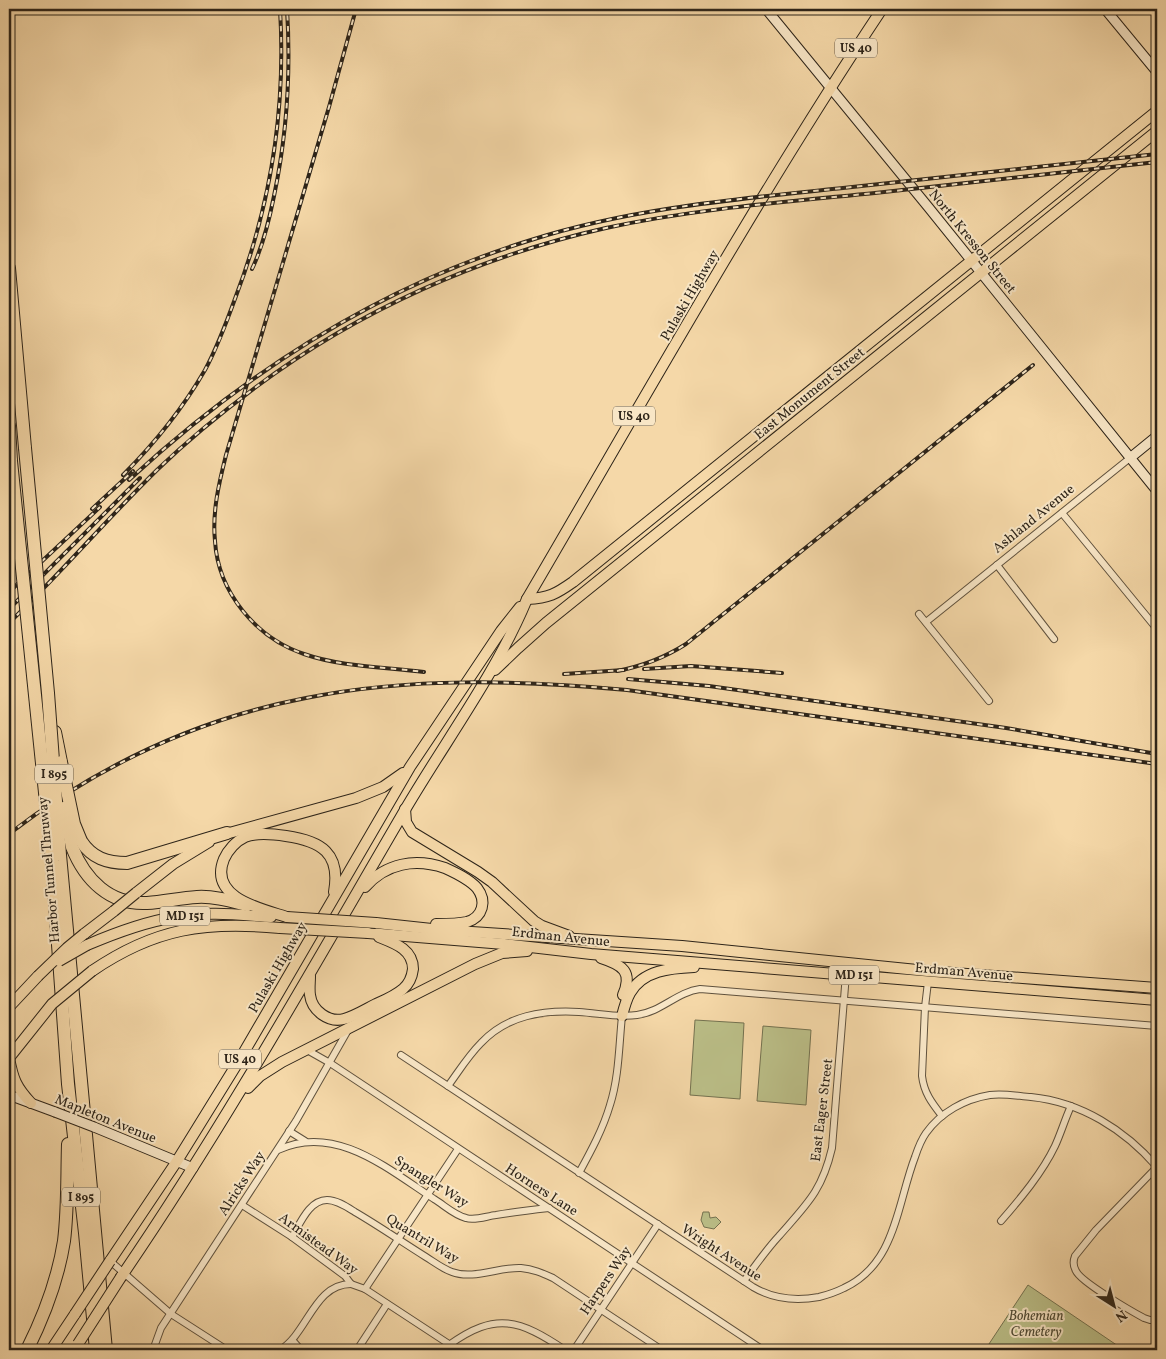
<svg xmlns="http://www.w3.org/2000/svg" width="1166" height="1359" viewBox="0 0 1166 1359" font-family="Vollkorn,serif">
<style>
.green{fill:#bbbf88;stroke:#747250}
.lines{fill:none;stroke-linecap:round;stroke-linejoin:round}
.stream{stroke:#737c76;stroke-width:2}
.street-casing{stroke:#5f513d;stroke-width:8}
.secondary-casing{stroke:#2d2419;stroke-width:11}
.primary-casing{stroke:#2d2419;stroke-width:12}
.highway-casing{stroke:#2d2419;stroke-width:14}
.street{stroke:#f8e6c6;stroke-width:6}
.secondary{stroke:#f8e6c6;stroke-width:9}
.primary{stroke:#f5d8a8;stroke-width:10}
.highway{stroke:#f5d8a8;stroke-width:12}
.rail-casing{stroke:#2d2419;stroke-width:4}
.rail{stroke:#f8e6c6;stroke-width:2;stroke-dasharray:5.5;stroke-linecap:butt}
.secondary-bridge-casing{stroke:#2d2419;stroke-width:11;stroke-linecap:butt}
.primary-bridge-casing{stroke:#2d2419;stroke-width:12;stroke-linecap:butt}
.highway-bridge-casing{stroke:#2d2419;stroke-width:14;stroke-linecap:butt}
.secondary-bridge{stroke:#f8e6c6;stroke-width:9}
.primary-bridge{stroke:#f5d8a8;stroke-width:10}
.highway-bridge{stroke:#f5d8a8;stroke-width:12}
.labels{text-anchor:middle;stroke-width:4;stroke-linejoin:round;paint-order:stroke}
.shield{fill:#f8e6c6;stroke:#6a5e4d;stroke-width:1}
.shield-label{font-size:12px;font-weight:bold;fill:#2d2419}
.street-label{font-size:14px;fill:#2d2419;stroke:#f8e6c6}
.park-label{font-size:14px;font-style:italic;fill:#504b35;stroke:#f8e6c6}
</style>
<rect width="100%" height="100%" fill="#f5d8a8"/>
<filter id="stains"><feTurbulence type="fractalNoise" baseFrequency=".004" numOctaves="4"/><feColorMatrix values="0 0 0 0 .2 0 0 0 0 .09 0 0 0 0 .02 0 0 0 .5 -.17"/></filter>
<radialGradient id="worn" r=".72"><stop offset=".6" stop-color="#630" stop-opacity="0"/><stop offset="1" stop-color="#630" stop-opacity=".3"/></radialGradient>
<g class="green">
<polygon points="695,1020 744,1023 740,1099 690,1095"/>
<polygon points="763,1026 811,1030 806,1105 757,1101"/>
<polygon points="703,1212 709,1212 710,1218 716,1217 721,1222 714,1229 704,1227 701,1220"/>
<polygon points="1028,1285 1124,1350 985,1350"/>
</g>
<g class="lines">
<polyline class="stream" points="9,664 14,658"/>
<defs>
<g id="street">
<polyline points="1062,513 1157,629"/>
<polyline points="997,565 1054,639"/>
<polyline points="919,614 989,701"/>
<polyline points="926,622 1130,458"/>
<path d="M 928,982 L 925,1007 L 922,1076 C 924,1093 932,1103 942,1116"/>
<polyline points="307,1050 330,1063 763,1350"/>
<path d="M 401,1055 L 753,1287 C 773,1299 796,1301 819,1297 C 827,1295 836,1292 844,1288 C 896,1264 897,1204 915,1157 C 918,1148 921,1140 926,1133 C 941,1112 965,1099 990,1095 C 1003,1093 1018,1096 1031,1097 C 1081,1102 1125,1130 1157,1167 L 1096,1230 L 1075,1256 C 1073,1261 1073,1266 1076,1271 C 1081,1282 1131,1311 1144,1318 L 1150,1320 L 1157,1320"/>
<path d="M 448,1086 C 459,1071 468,1056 481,1043 C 507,1015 543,1010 579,1012 C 598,1013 618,1018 637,1015 C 661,1012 677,992 700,989 L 1157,1026"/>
<polyline points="289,1131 305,1141"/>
<path d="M 278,1150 C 335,1123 388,1169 434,1199 C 444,1205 454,1215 466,1218 C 475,1221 487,1216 496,1215 C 514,1212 531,1210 549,1208"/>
<path d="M 579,1173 C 591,1151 603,1129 610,1105 C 619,1077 619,1045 622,1016"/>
<polyline points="242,1205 292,1237 345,1276 351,1284 365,1289 458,1350"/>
<path d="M 1001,1221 C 1021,1198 1042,1173 1055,1146 C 1061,1133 1065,1119 1071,1106"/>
<path d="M 292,1237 C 300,1224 309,1200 327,1200 C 337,1200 347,1207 355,1212 C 379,1226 402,1242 426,1257 C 434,1262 443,1269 452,1272 C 473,1280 499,1267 521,1268 C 533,1269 542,1273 553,1278 L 662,1350"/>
<polyline points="110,1261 171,1314 227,1350"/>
<path d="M 744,1281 C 755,1266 766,1250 779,1236 C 807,1204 822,1191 832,1148 L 846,974"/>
<polyline points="365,1289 458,1149"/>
<polyline points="293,1341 301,1350"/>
<path d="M 449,1345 C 496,1311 520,1320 565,1350"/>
<polyline points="153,1350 161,1328 296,1121 348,1030"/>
<path d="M 280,1350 C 308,1333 314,1284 351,1284"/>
<polyline points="357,1350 387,1304"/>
<polyline points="574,1350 658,1224"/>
</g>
<g id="secondary">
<polyline points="766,9 929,208 1157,491"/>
<polyline points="1105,9 1157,72"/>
<polyline points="1130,458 1157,436"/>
<polyline points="9,1095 55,1112"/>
<polyline points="94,1127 193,1168"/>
</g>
<g id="primary">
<path d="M 527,599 C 549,598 556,594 573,582 L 1157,111"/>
<polyline points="495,670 518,648 546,623 1157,131"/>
<polyline points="405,809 406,822 412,832 478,872 492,882 534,921 542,926 569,936"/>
<polyline points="222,835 356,798 383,787 403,773"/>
<path d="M 365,887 C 386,863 415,858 445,868 C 456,873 469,879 477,888 C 487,901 483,917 467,922 C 458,924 446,924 436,924"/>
<polyline points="136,893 173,864 209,842"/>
<path d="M 287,917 C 262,909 208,898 224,859 C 228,850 236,841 245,837 C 257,832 273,834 286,836 C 321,841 341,853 334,892"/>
<polyline points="376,923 441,930 682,946 927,971 1157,988"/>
<polyline points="368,933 504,944 591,954 1157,1000"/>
<polyline points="84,934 114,911"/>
<path d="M 87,945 C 115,933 144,922 175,917 C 207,911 240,915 271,917"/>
<path d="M 601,958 C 623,965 633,972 623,995"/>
<path d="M 92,971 C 155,928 205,921 280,928"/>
<path d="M 310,976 C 310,982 309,989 310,995 C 312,1011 329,1023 344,1019 C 355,1016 366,1009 376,1004 C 385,1000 395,996 403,989 C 409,984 412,977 413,969 C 413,949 394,943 379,937"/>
<polyline points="9,1007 38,976"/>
<path d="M 622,1016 C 624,1008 626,1000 630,993 C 643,970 671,968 694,967"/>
<path d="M 9,1058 C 13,1079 16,1087 31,1103"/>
<polyline points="248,1088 260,1076 282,1062 475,964 502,953 527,951"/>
<polyline points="110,1261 177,1161 240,1059 410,767 501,631 520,607"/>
<path d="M 121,1277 C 223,1128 311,971 402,815 C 443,744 495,676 527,599 C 643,401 755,200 882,9"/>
<polyline points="51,1350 75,1314"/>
</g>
<g id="highway">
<polyline points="9,268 25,448"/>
<polyline points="9,426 11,461"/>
<polyline points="55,732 61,762"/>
<path d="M 81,841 C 92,858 107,863 127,863 L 227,833"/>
<path d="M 72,847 C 85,880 110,905 147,903 C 164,902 180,898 197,897 C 214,896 231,901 247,905"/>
<polyline points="60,855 106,1350"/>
<polyline points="52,861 68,1084 85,1233 96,1350"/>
<path d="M 27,1350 C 44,1316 58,1279 64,1241 C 68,1209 67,1176 68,1144"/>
</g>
</defs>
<use href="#street" class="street-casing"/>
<use href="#secondary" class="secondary-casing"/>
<use href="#primary" class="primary-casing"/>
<use href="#highway" class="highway-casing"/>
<use href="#street" class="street"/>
<use href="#secondary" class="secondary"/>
<use href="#primary" class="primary"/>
<use href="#highway" class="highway"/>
<defs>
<g id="rail">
<path d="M 356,9 L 329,107 L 226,455 C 219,483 212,512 215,541 C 218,592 256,638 304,654 C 341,667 386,667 424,672"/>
<path d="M 252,269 C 263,246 269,221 274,196 C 287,134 291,72 287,9"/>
<path d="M 123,475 C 154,444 183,408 205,370 C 218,346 227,321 236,296 C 271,204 286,107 280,9"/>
<path d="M 129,480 C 245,373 379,287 531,240 C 632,208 738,199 843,188 C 947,177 1052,165 1157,154"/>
<polyline points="92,509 133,471"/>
<polyline points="9,592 100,507"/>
<polyline points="9,609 140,478"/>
<path d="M 9,623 C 60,574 106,520 157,470 C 188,440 221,413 256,387 C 359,310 481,256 606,228 C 694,209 785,202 875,193 C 969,183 1063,172 1157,162"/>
<polyline points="644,669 691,666 782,673"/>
<path d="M 617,671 C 643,666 664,658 686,644 L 1033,365"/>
<polyline points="564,674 624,670"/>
<polyline points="628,679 709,686 1006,728 1157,754"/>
<path d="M 9,834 C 96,767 197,719 306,698 C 410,677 521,680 627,690 L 1157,764"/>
</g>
</defs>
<use href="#rail" class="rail-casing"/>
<use href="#rail" class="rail"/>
<defs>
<polyline id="secondary-bridge" points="55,1112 94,1127"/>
<g id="primary-bridge">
<polyline points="114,911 136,893"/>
<polyline points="287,917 376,923"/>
<polyline points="280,928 368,933"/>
<polyline points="59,961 87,945"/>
<polyline points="38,976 67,948 84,934"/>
<polyline points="9,1058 52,1004 92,971"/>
<polyline points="75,1314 110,1261"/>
<polyline points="78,1344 121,1277"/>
</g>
<g id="highway-bridge">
<polyline points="25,448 48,693 60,855"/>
<polyline points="11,461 52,861"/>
<polyline points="61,762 74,824 81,841"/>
<polyline points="64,808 72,847"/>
</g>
</defs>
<use href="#secondary-bridge" class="secondary-bridge-casing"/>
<use href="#primary-bridge" class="primary-bridge-casing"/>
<use href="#highway-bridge" class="highway-bridge-casing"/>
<use href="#secondary-bridge" class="secondary-bridge"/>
<use href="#primary-bridge" class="primary-bridge"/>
<use href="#highway-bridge" class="highway-bridge"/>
</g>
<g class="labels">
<g class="shield">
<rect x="835" y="38.5" width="42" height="19" rx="4"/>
<rect x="613" y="406.5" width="42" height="19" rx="4"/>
<rect x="35" y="764.5" width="38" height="19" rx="4"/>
<rect x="160" y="906.5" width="50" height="19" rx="4"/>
<rect x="829" y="965.5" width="50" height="19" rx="4"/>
<rect x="219" y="1049.5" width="42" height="19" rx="4"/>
<rect x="62" y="1187.5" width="38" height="19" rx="4"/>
</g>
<g class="shield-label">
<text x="856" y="52">US 40</text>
<text x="634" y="420">US 40</text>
<text x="54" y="778">I 895</text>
<text x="185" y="920">MD 151</text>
<text x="854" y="979">MD 151</text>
<text x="240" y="1063">US 40</text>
<text x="81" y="1201">I 895</text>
</g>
<g class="street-label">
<text transform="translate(973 241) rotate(51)" y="5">North Kresson Street</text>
<text transform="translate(689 295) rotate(-60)" y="5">Pulaski Highway</text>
<text transform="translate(809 393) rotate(-39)" y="5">East Monument Street</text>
<text transform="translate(1033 518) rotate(-39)" y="5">Ashland Avenue</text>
<text transform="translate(48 870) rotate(-95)" y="5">Harbor Tunnel Thruway</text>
<text transform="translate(561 936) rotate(6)" y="5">Erdman Avenue</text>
<text transform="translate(277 967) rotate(-60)" y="5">Pulaski Highway</text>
<text transform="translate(964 971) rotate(5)" y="5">Erdman Avenue</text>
<text transform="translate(821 1110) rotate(-83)" y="5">East Eager Street</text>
<text transform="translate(106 1118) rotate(22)" y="5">Mapleton Avenue</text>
<text transform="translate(432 1181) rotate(32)" y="5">Spangler Way</text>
<text transform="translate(241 1183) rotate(-57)" y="5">Alricks Way</text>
<text transform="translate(542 1189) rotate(33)" y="5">Horners Lane</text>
<text transform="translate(423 1238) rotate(31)" y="5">Quantril Way</text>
<text transform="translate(319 1243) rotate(36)" y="5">Armistead Way</text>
<text transform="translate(722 1252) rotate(33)" y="5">Wright Avenue</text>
<text transform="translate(605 1280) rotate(-56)" y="5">Harpers Way</text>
</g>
<g class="park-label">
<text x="1036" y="1320">Bohemian<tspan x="1036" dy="16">Cemetery</tspan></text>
</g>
</g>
<rect width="1166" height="1359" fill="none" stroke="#f5d8a8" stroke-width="30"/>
<rect x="10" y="10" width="1146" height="1339" fill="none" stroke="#2d2419" stroke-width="2.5"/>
<rect x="15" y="15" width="1136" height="1329" fill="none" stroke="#2d2419"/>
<g transform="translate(1114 1306) rotate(144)" stroke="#f8e6c6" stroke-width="4" paint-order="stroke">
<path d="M0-4L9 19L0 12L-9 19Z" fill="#2d2419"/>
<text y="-8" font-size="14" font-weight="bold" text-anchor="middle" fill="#2d2419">N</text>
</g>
<rect width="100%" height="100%" filter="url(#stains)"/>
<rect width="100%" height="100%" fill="url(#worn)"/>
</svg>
